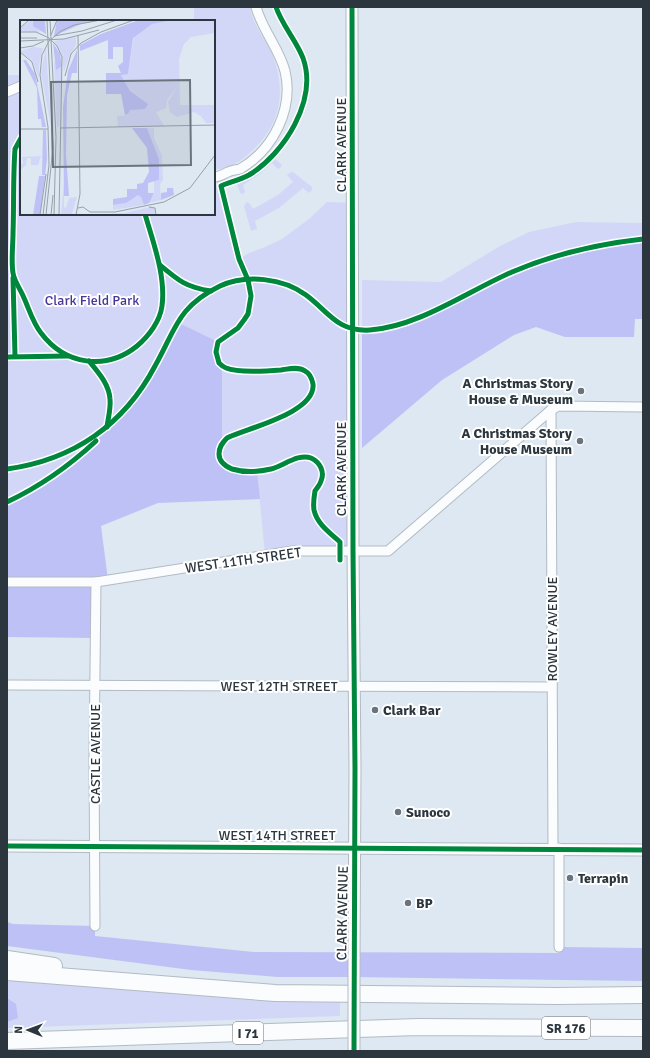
<svg xmlns="http://www.w3.org/2000/svg" width="650" height="1058" viewBox="0 0 650 1058" font-family="Signika,sans-serif">
<style>
.green{fill:#d3d7f7}
.forest{fill:#bec1f5}
.lines{fill:none;stroke-linecap:round;stroke-linejoin:round}
.minor-casing{stroke:#b2bbc3;stroke-width:11}
.tertiary-casing{stroke:#b2bbc3;stroke-width:13}
.motorway-casing{stroke:#b2bbc3;stroke-width:18}
.minor{stroke:#fafcfd;stroke-width:9}
.tertiary{stroke:#fafcfd;stroke-width:11}
.motorway{stroke:#fafcfd;stroke-width:16}
.tertiary-bridge-casing{stroke:#b2bbc3;stroke-width:13;stroke-linecap:butt}
.tertiary-bridge{stroke:#fafcfd;stroke-width:11}
.cycleway-casing{stroke:#fff;stroke-width:8}
.cycleway{stroke:#00873e;stroke-width:5}
.poi-dot{fill:#6a747e;stroke:#fff;stroke-width:1.5}
.labels{text-anchor:middle;stroke-width:4;stroke-linejoin:round;paint-order:stroke}
.shield{fill:#fff;stroke:#6b7279;stroke-width:1}
.shield-label{font-size:13px;font-weight:bold;fill:#2c363f}
.street-label{font-size:14px;fill:#2c363f;stroke:#fff}
.park-label{font-size:14px;fill:#473698;stroke:#fff}
.poi-label{font-size:14px;font-weight:bold;fill:#2c363f;stroke:#fff;text-anchor:start}
.inset-road{fill:none;stroke:#96a1aa;stroke-width:1}
.view{fill:#6a747e;fill-opacity:0.15;stroke:#6a747e;stroke-width:2}
.inset-edge{fill:none;stroke:#2c363f;stroke-width:2}
</style>
<rect width="100%" height="100%" fill="#dde8f2"/>
<g class="green">
<path d="M 194,7 L 250,7 C 253,27 268,41 274,59 C 286,93 280,124 254,149 C 247,156 238,163 229,167 C 224,168 219,169 214,170 L 214,21 L 194,21 Z"/>
<path d="M 7,75 L 21,75 L 21,214 L 214,214 L 214,184 L 216,184 L 237,258 L 237,268 L 239,259 L 247,254 L 265,247 L 282,239 L 309,219 L 327,202 L 353,203 L 353,551 L 265,555 L 257,472 C 238,471 210,469 222,442 L 222,366 L 217,358 L 216,346 L 170,334 C 158,360 146,385 128,407 C 122,415 113,421 106,428 C 79,461 45,483 7,502 Z"/>
<polygon points="274,158 282,165 280,168 278,169 272,163 261,173 243,185 245,192 243,194 240,193 237,184 257,172"/>
<polygon points="291,172 293,172 312,187 312,190 309,193 303,188 279,208 255,221 257,229 251,231 244,206 247,202 249,203 253,209 278,195 293,182 287,175"/>
<path d="M 576,222 L 643,223 L 643,239 C 604,243 564,250 528,266 C 512,272 496,279 480,287 C 443,306 405,330 362,330 L 362,280 L 441,282 L 500,246 L 529,232 Z"/>
<polygon points="7,978 267,1000 340,1002 340,1016 7,1028"/>
</g>
<g class="forest">
<path d="M 643,239 L 643,319 L 635,319 L 634,337 L 565,337 L 536,327 L 514,335 L 442,380 L 362,448 L 362,330 C 417,330 465,292 514,271 C 555,254 599,244 643,239 Z"/>
<path d="M 177,322 L 218,342 C 215,351 215,359 222,366 L 222,442 C 210,469 238,471 257,471 L 260,499 L 158,503 L 101,526 L 108,580 L 96,582 L 95,638 L 7,637 L 7,502 L 28,492 L 54,476 L 79,456 L 99,438 L 107,427 L 128,408 L 142,388 L 156,366 Z"/>
<polygon points="7,922 13,924 95,926 95,936 254,952 559,953 559,947 643,948 643,981 354,977 278,977 191,970 7,946"/>
<polygon points="7,998 16,1004 18,1018 7,1022"/>
</g>
<g class="lines">
<defs>
<g id="minor">
<polyline points="7,92 21,86"/>
<path d="M 214,177 C 220,177 223,174 228,172 C 232,170 236,170 240,169 C 273,150 294,109 285,71 C 279,48 262,30 256,7"/>
<polyline points="551,410 553,848"/>
<polyline points="7,582 96,582 292,551 388,551 551,410 558,406 643,407"/>
<polyline points="7,685 552,687"/>
<polyline points="95,926 94,756 96,582"/>
<polyline points="559,947 559,848"/>
</g>
<g id="tertiary">
<polyline points="352,7 353,551 355,768 354,959"/>
<polyline points="7,846 643,850"/>
</g>
<g id="motorway">
<polyline points="7,959 54,966"/>
<polyline points="7,972 275,993 557,996 643,995"/>
<polyline points="7,1041 418,1027 643,1028"/>
</g>
</defs>
<use href="#minor" class="minor-casing"/>
<use href="#tertiary" class="tertiary-casing"/>
<use href="#motorway" class="motorway-casing"/>
<use href="#minor" class="minor"/>
<use href="#tertiary" class="tertiary"/>
<use href="#motorway" class="motorway"/>
<defs>
<polyline id="tertiary-bridge" points="354,1051 354,959"/>
</defs>
<use href="#tertiary-bridge" class="tertiary-bridge-casing"/>
<use href="#tertiary-bridge" class="tertiary-bridge"/>
<defs>
<g id="cycleway">
<path d="M 276,7 C 282,25 296,40 303,58 C 318,100 284,154 249,175 C 240,180 230,182 221,186 L 239,259 L 248,280 L 251,296 L 248,314 L 244,320 L 238,328 L 218,342 L 216,352 L 219,363 C 221,365 223,367 226,368 C 238,373 268,371 281,370 C 288,369 298,366 305,371 C 309,373 312,379 313,384 C 316,413 247,428 227,438 C 222,443 219,447 219,454 C 219,461 225,466 232,469 C 245,473 258,472 271,469 C 283,466 299,453 311,458 C 320,462 325,472 321,481 C 320,485 317,488 315,491 C 314,497 313,504 314,510 C 317,524 330,533 340,542 L 340,560"/>
<polyline points="352,7 353,551 355,768 354,1051"/>
<path d="M 21,138 L 15,149 C 13,177 14,205 13,233 C 13,245 11,261 13,273 C 14,281 21,290 24,298 C 29,309 33,323 41,333 C 65,365 106,371 137,346 C 149,336 160,321 162,306 C 166,276 153,242 145,214"/>
<path d="M 160,265 C 179,281 186,287 211,291"/>
<polyline points="13,278 15,356"/>
<polyline points="7,357 68,356"/>
<path d="M 89,361 C 98,372 109,384 110,399 C 111,409 108,418 107,427"/>
<path d="M 7,469 C 73,460 124,425 155,366 C 176,329 177,307 220,286 C 246,274 283,278 306,295 C 329,312 337,332 370,330 C 418,327 468,291 512,272 C 554,254 598,244 643,239"/>
<path d="M 7,502 C 41,486 69,466 96,441"/>
<polyline points="7,846 643,850"/>
</g>
</defs>
<use href="#cycleway" class="cycleway-casing"/>
<use href="#cycleway" class="cycleway"/>
</g>
<g class="poi-dot">
<circle cx="581" cy="391" r="4"/>
<circle cx="580" cy="441" r="4"/>
<circle cx="375" cy="710" r="4"/>
<circle cx="398" cy="812" r="4"/>
<circle cx="570" cy="878" r="4"/>
<circle cx="408" cy="903" r="4"/>
</g>
<g class="labels">
<g class="shield">
<rect x="542" y="1017" width="48" height="22" rx="3"/>
<rect x="233" y="1022" width="30" height="22" rx="3"/>
</g>
<g class="shield-label">
<text x="566" y="1033">SR 176</text>
<text x="248" y="1038">I 71</text>
</g>
<g class="street-label">
<text transform="translate(341 145) rotate(-90)" y="5">CLARK AVENUE</text>
<text transform="translate(341 469) rotate(-90)" y="5">CLARK AVENUE</text>
<text transform="translate(243 560) rotate(-8)" y="5">WEST 11TH STREET</text>
<text transform="translate(552 629) rotate(-90)" y="5">ROWLEY AVENUE</text>
<text x="279" y="691">WEST 12TH STREET</text>
<text transform="translate(95 754) rotate(-90)" y="5">CASTLE AVENUE</text>
<text x="277" y="840">WEST 14TH STREET</text>
<text transform="translate(342 913) rotate(-89)" y="5">CLARK AVENUE</text>
</g>
<g class="park-label">
<text x="92" y="305">Clark Field Park</text>
</g>
<g class="poi-label">
<text x="573" y="388" text-anchor="end">A Christmas Story<tspan x="573" dy="16">House &amp; Museum</tspan></text>
<text x="572" y="438" text-anchor="end">A Christmas Story<tspan x="572" dy="16">House Museum</tspan></text>
<text x="383" y="715">Clark Bar</text>
<text x="406" y="817">Sunoco</text>
<text x="578" y="883">Terrapin</text>
<text x="416" y="908">BP</text>
</g>
</g>
<g transform="translate(20 20)">
<rect width="195" height="195" fill="#dde8f2"/>
<path d="M 11,0 L 20,12 L 0,11 L 0,9 ZM 154,0 L 195,0 L 195,13 L 171,17 L 164,24 L 159,39 L 160,85 L 195,85 L 195,103 L 186,103 L 181,96 L 174,92 L 157,97 L 150,92 L 148,82 L 159,64 L 147,80 L 146,88 L 136,92 L 144,106 L 98,107 L 97,96 L 108,95 L 110,89 L 125,89 L 126,83 L 110,71 L 101,54 L 108,54 L 114,16 L 132,4 ZM 56,17 L 56,25 L 49,37 L 44,52 L 42,35 L 34,21 ZM 13,27 L 23,28 L 19,45 L 19,59 L 13,42 L 0,31 ZM 26,27 L 31,107 L 21,53 ZM 42,42 L 39,107 L 37,107 L 34,43 ZM 127,108 L 134,108 L 134,118 L 142,136 L 143,160 L 140,164 L 141,180 L 129,183 L 129,178 L 134,175 L 134,161 L 138,161 L 139,139 ZM 21,136 L 18,145 L 11,145 L 11,138 L 7,138 L 6,145 L 0,150 L 0,144 L 3,144 L 2,137 ZM 44,162 L 44,187 L 46,188 L 49,178 L 57,177 L 52,194 L 41,195 ZM 118,175 L 121,177 L 124,185 L 93,190 L 93,185 L 101,184 ZM 131,187 L 135,189 L 135,195 L 72,195 L 105,193 Z" fill="#d3d7f7"/>
<path d="M 13,0 L 25,0 L 26,14 L 13,6 ZM 37,0 L 81,0 L 61,4 L 34,16 ZM 119,0 L 154,0 L 132,4 L 113,18 L 108,54 L 101,55 L 110,71 L 128,84 L 125,89 L 110,90 L 108,94 L 105,95 L 101,74 L 86,74 L 86,53 L 101,53 L 98,46 L 103,42 L 103,27 L 93,27 L 93,39 L 88,39 L 88,20 L 60,31 L 60,25 L 81,14 ZM 33,23 L 40,34 L 42,46 L 36,50 ZM 57,30 L 57,53 L 52,53 L 47,75 L 46,135 L 49,176 L 44,176 L 43,87 L 48,51 ZM 3,40 L 6,40 L 15,54 L 26,107 L 22,107 L 21,99 L 18,99 L 17,68 ZM 112,108 L 127,108 L 139,139 L 139,160 L 128,163 L 128,173 L 134,173 L 129,183 L 124,185 L 121,177 L 118,175 L 106,183 L 93,185 L 93,179 L 107,177 L 107,169 L 117,169 L 117,164 L 123,163 L 129,152 L 127,128 ZM 23,110 L 26,110 L 27,139 L 25,155 L 22,155 ZM 19,156 L 25,156 L 20,195 L 13,195 ZM 147,168 L 153,168 L 154,175 L 141,180 L 141,173 L 147,172 Z" fill="#bec1f5"/>
<path class="inset-road" d="M 30,0 L 36,117 L 34,195M 0,8 L 9,0M 0,12 L 16,12 L 29,18 L 37,26 L 42,37 L 39,195M 31,15 L 37,0M 34,16 L 62,11 L 97,0M 0,18 L 17,18M 0,21 L 44,19 L 79,10M 0,28 L 13,26 L 24,21M 0,32 L 12,42 L 18,62M 45,56 L 51,34 L 61,23 L 81,12 L 114,0M 40,108 L 195,105M 0,109 L 28,109M 129,187 L 135,188 L 136,195M 58,188 L 63,187 L 70,192 L 95,192 L 144,182 L 170,168 L 195,135M 20,195 L 26,154M 23,195 L 29,145 L 28,107 L 20,55 L 22,35 L 29,21 L 41,11 L 54,5 L 81,0M 26,195 L 33,127 L 27,0M 31,195 L 33,175M 56,195 L 60,174 L 58,15"/>
<path class="view" d="M 170,60 L 171,145 L 33,147 L 31,62 Z"/>
<rect width="195" height="195" class="inset-edge"/>
</g>
<rect width="650" height="1058" fill="none" stroke="#2c363f" stroke-width="16"/>
<g transform="translate(28 1030) rotate(271)" stroke="#ffffff" stroke-width="3" paint-order="stroke">
<path d="M0-3L7 15L0 10L-7 15Z" fill="#2c363f"/>
<text y="-6" font-size="11" font-weight="bold" text-anchor="middle" fill="#2c363f">N</text>
</g>
</svg>
